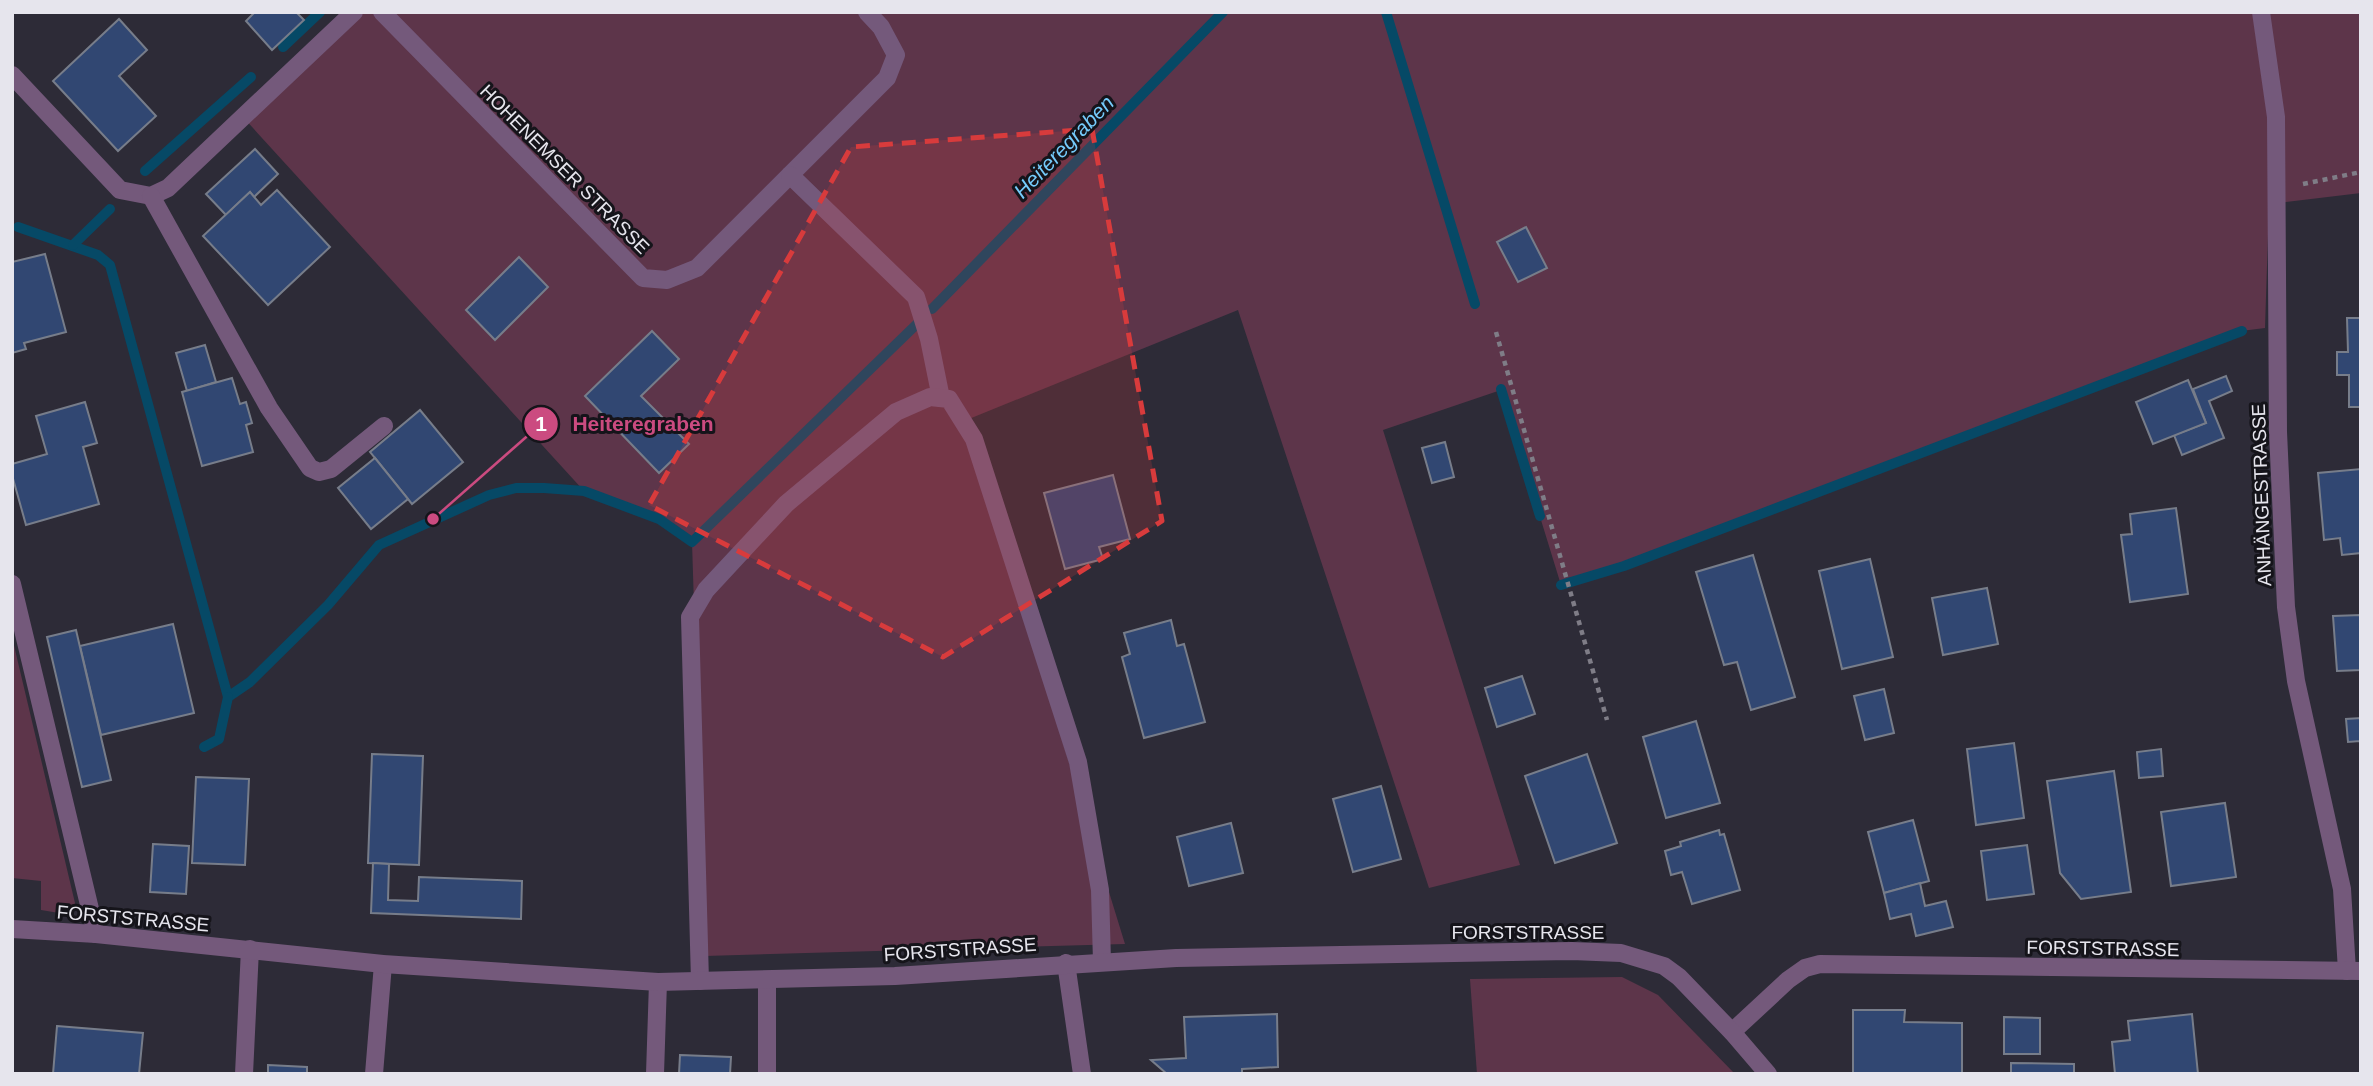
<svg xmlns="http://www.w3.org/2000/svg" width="2373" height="1086" viewBox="0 0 2373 1086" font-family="Helvetica,sans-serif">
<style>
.green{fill:#5d354a}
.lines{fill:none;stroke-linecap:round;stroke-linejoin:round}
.stream{stroke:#064966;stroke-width:10}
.building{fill:#314772;stroke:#777d8a;stroke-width:2}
.path{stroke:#7f7d87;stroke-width:4.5;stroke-dasharray:5 5;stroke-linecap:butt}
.service{stroke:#74597b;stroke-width:18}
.minor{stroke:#74597b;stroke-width:18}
.tertiary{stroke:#74597b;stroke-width:18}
.marked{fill:#d83b3c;fill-opacity:0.2;stroke:#d83b3c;stroke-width:5;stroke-dasharray:14 9;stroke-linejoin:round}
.labels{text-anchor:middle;stroke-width:6;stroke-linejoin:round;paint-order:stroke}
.street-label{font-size:19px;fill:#e6e5ed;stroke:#15141a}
.water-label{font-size:21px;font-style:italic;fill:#75cbfb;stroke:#15141a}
.leader{fill:none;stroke:#cb4b80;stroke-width:2.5}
.callout-dot{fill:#cb4b80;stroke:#15141a;stroke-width:2.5}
.mark-label{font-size:21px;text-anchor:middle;font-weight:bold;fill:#fff}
.callout-label{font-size:21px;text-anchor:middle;font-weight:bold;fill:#cb4b80;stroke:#15141a;stroke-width:6;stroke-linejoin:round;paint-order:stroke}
</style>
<rect width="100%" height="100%" fill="#2d2b37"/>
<g class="green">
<polygon points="354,12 2361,12 2361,193 2269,204 2265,328 2241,331 1624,566 1561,585 1501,390 1383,430 1520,865 1429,888 1238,310 964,421 1125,944 705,956 692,542 659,519 584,491 242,116"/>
<polygon points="12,637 75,903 71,915 41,910 41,881 12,878"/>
<polygon points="1622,977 1658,995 1735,1074 1477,1074 1470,979"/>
</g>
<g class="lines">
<g class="stream">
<polyline points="1386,12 1475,304"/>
<polyline points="283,47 320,12"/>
<polyline points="145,171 251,77"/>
<polyline points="18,227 98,255 110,265 228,697 250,682 328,605 379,545 489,495 516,488 544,488 584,491 659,519 692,542 920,321"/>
<polyline points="73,245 110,209"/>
<polyline points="932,309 1223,12"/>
<polyline points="1501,389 1540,516"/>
<polyline points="1561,585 1624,566 2242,331"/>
<polyline points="204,747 219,739 228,697"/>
</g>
</g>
<g class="building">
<polygon points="255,12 296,12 304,20 272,50 246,21"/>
<polygon points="119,19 147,50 119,76 156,116 118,151 53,81"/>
<polygon points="255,149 278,174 254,197 250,192 226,215 206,194"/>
<polygon points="277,190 330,247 268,305 203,236 250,192 261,205"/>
<polygon points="1526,227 1547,268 1518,282 1497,242"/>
<polygon points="45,254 66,332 24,343 26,349 12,353 12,262"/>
<polygon points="519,257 548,287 495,340 466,310"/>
<polygon points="2347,318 2361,318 2361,407 2349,407 2349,375 2337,375 2337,352 2348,352"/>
<polygon points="652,331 679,359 641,396 689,444 659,473 585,396"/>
<polygon points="205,345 216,382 187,391 176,353"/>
<polygon points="2226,376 2232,391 2209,401 2224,438 2182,455 2174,435 2206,423 2193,389"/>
<polygon points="232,378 240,404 246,402 252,423 246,425 253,452 202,466 182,392"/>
<polygon points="2188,380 2206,423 2153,444 2136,402"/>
<polygon points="85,402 97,443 83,447 99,504 26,525 12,475 12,464 47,454 36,416"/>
<polygon points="420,410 463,462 412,504 370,452"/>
<polygon points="1445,442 1454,477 1432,483 1422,448"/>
<polygon points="375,458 408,499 371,529 338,488"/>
<polygon points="2361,469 2361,553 2342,555 2340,538 2324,540 2318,473"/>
<polygon points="1113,475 1130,539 1099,547 1103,559 1065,569 1044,493"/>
<polygon points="2176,508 2188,594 2130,602 2121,535 2132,534 2130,514"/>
<polygon points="1753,555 1795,697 1751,710 1737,662 1724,665 1696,572"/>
<polygon points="1870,559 1893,657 1842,669 1819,571"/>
<polygon points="1987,588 1998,644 1943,655 1932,598"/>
<polygon points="2361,615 2361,670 2337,671 2333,616"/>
<polygon points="1171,620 1177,646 1184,644 1205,722 1144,738 1122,657 1130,654 1124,633"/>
<polygon points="173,624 194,713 101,735 80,646"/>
<polygon points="76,630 111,780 82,787 47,637"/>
<polygon points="1522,676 1535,714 1497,727 1485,688"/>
<polygon points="1884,689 1894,733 1865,740 1854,696"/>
<polygon points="2361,718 2361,757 2360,741 2348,742 2346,719"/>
<polygon points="1696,721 1720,803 1666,818 1643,737"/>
<polygon points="2014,743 2024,818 1976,825 1967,749"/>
<polygon points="2161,749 2163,776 2139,778 2137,752"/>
<polygon points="372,754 423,756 419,865 368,863"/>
<polygon points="1587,754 1617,843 1555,863 1525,776"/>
<polygon points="2114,771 2131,892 2081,899 2060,873 2047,781"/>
<polygon points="196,777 249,779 245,865 192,863"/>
<polygon points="1381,786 1401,859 1353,872 1333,799"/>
<polygon points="2225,803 2236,877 2171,886 2161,812"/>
<polygon points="1913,820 1929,881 1884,893 1868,832"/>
<polygon points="1231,823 1243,873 1189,886 1177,837"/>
<polygon points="1719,830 1720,835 1724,834 1740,890 1692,904 1682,872 1671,875 1665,851 1681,846 1680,842"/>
<polygon points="153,844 189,846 186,894 150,892"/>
<polygon points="2027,845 2034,894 1987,900 1981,851"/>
<polygon points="373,863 389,864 388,900 418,901 419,877 522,881 521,919 371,913"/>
<polygon points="1920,883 1925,906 1946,901 1953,927 1916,936 1911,914 1890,919 1884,893"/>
<polygon points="1853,1010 1905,1010 1904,1022 1962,1023 1962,1074 1853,1074"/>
<polygon points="1277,1014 1278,1067 1242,1069 1242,1074 1167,1074 1151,1060 1186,1058 1184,1017"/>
<polygon points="2192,1014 2198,1074 2115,1074 2112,1042 2130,1040 2128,1021"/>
<polygon points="2004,1017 2040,1018 2040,1054 2004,1054"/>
<polygon points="57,1026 143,1033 139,1074 53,1074"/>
<polygon points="680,1055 731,1057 730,1074 679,1074"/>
<polygon points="2011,1063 2074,1064 2074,1074 2011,1074"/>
<polygon points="268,1065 307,1067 307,1074 268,1074"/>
</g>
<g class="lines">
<g class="path">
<polyline points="2303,184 2361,172"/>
<polyline points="1496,332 1607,720"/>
</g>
<g class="service">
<polyline points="382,12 643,278 667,280 697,268 887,78 896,55 881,27 867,12"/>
<polyline points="790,175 916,297 929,339 941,398"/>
<polyline points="12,584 96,934"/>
<polyline points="1066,963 1082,1074"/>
<polyline points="700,981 690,617 706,590 786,504 896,412 930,397 949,399 974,439 1078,762 1100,890 1102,962"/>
</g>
<g class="minor">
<polyline points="2261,12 2276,117 2278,432 2286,607 2296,681 2342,889 2347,971"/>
<polyline points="12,75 120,190 151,196 168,188 354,12"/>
<polyline points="151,196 269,408 310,468 319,472 331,469 384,426"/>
<polyline points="1732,1032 1788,980 1805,968 1820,964 2361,971"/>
<polyline points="244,1074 250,949"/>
<polyline points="374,1074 383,964"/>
<polyline points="655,1074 658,982"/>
<polyline points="767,1074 767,980"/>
</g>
<polyline class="tertiary" points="12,929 96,934 383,964 658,982 895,976 1176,958 1572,951 1621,953 1664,966 1679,977 1732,1032 1768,1074"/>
</g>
<path class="marked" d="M 1092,129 L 1162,521 L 943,657 L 649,505 L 851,147 Z"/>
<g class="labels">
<g class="street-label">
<text transform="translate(565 169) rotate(45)" y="7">HOHENEMSER STRASSE</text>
<text transform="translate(2261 495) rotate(-92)" y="7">ANHÄNGESTRASSE</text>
<text transform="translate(133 918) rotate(5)" y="7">FORSTSTRASSE</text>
<text x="1528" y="939">FORSTSTRASSE</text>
<text transform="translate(2103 948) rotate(1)" y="7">FORSTSTRASSE</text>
<text transform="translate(960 949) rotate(-4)" y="7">FORSTSTRASSE</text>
</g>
<g class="water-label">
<text transform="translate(1064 147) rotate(-46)" y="7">Heiteregraben</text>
</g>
</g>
<path class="leader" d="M433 519L541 424"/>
<g class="callout-dot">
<circle cx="433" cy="519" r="7"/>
<circle cx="541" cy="424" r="18"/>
</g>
<g class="mark-label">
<text x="541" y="431">1</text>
</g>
<g class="callout-label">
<text x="643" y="431">Heiteregraben</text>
</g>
<rect width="2373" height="1086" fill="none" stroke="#e6e5ed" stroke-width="28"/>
</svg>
